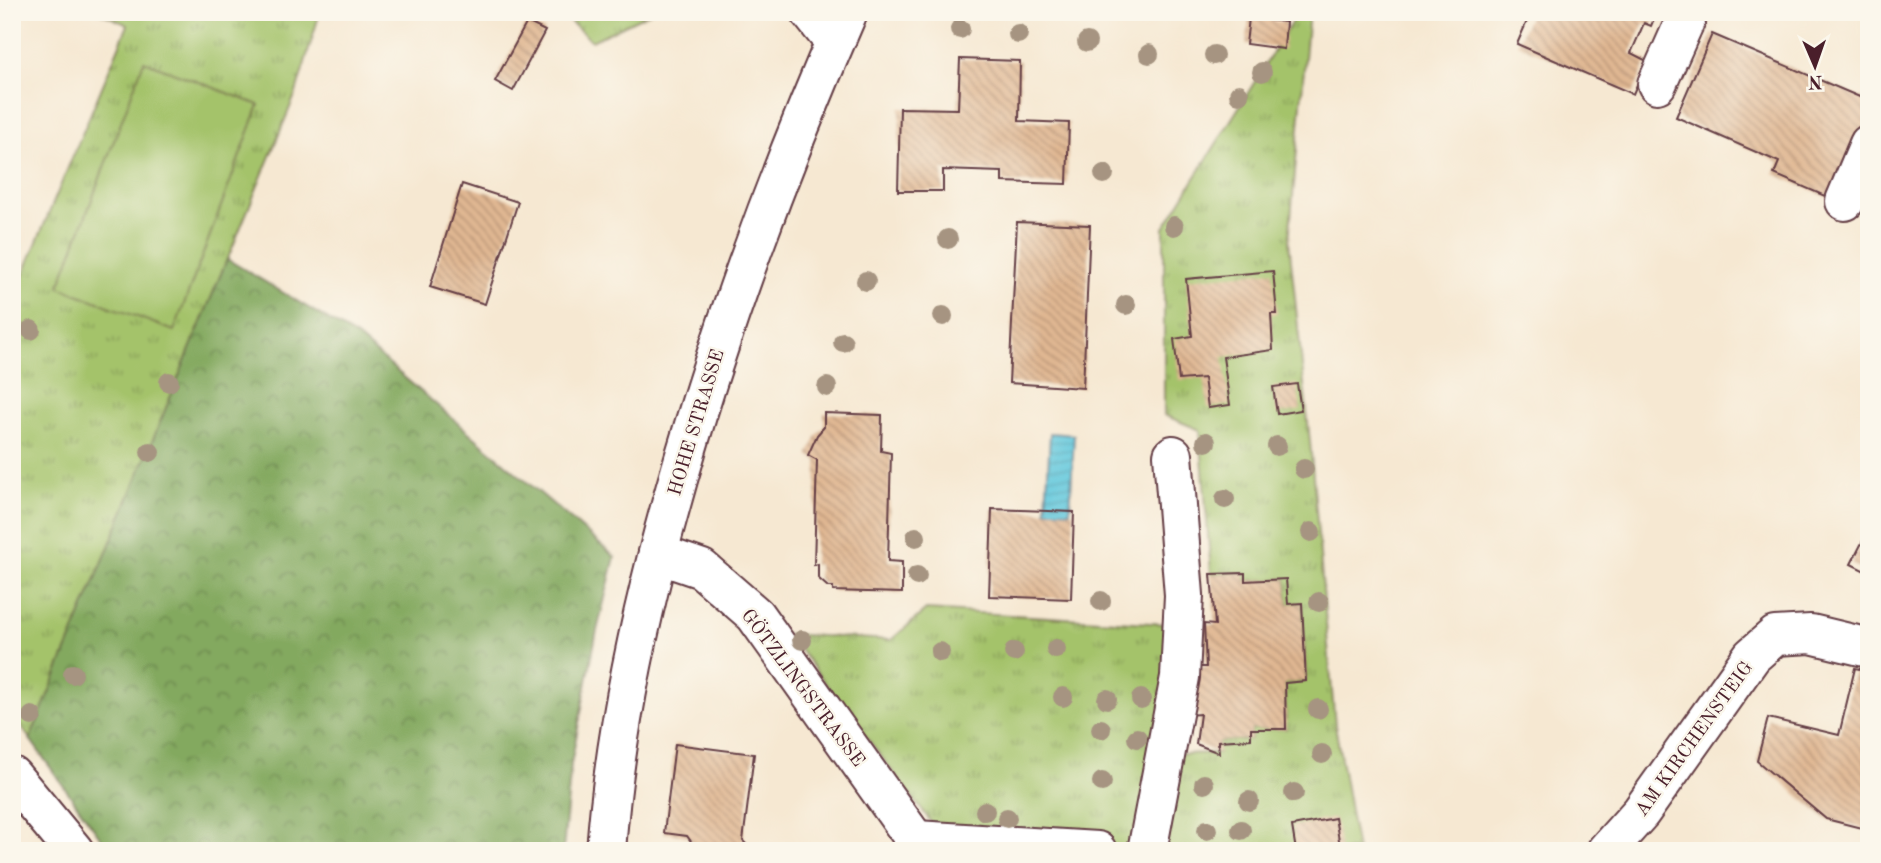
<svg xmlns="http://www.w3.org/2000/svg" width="1881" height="863" viewBox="0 0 1881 863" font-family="'Old Standard TT',serif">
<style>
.grass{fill:url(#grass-tufts);stroke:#77714b;stroke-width:2}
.forest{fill:url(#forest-crowns);stroke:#666445;stroke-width:2}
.garden{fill:#a4c36b;stroke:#77714b;stroke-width:2}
.water{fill:url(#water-rules);stroke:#567484;stroke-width:2}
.building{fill:url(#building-back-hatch)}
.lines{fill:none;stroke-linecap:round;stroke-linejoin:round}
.minor-casing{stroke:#643d44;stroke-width:42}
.major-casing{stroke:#643d44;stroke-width:42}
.minor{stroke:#fff;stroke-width:38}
.major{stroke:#fff;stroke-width:38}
.tree{fill:#a69481}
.labels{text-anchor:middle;stroke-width:5;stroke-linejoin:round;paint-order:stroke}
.street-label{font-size:19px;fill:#4a1f2b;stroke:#fbf7ec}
</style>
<defs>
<pattern id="grass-tufts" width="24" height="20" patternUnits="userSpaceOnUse" patternTransform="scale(1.75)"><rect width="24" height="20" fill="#a4c36b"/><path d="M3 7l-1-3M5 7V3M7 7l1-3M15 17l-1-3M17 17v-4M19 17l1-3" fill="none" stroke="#889e58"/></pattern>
<pattern id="forest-crowns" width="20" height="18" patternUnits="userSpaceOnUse" patternTransform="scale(1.75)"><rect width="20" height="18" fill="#83a95f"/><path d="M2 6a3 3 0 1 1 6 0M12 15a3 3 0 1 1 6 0" fill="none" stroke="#6d894f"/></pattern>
<pattern id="water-rules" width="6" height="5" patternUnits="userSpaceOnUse" patternTransform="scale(1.75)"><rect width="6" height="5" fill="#61c8dd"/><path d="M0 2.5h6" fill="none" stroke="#56abbe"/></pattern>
<pattern id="building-back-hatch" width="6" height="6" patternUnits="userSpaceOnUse" patternTransform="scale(1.75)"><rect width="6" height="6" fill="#e0b792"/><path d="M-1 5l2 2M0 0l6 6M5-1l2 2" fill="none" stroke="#b89477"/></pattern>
</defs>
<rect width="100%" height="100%" fill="#fbf7ec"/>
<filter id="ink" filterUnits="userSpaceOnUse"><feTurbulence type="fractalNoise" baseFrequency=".0143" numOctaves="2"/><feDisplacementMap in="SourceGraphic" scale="14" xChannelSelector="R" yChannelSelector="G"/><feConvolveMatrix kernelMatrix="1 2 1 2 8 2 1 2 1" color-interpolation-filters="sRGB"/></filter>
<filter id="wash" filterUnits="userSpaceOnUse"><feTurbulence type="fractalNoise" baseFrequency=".00686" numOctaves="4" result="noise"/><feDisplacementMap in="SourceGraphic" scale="28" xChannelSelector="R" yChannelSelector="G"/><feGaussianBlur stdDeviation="1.57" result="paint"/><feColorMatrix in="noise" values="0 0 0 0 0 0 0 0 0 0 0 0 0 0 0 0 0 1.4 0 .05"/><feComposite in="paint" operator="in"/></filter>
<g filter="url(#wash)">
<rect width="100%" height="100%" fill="#f6e8d2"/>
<g class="grass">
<polygon points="99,12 320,12 296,93 30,739 12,714 12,301 128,25"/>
<polygon points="559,12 651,12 592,41"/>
<polygon points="1298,12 1309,12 1289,241 1310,442 1335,725 1357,851 953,851 788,634 891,640 926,610 1167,624 1181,754 1218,753 1218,741 1251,739 1251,729 1286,729 1285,683 1306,681 1302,603 1288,604 1286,579 1245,581 1244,573 1211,574 1200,430 1164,415 1164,228"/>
</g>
<polygon class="forest" points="227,259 357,337 615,557 596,635 571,764 563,851 110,851 30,739"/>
<polygon class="garden" points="144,61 259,105 174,331 59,287"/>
<polygon class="water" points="1050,433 1074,435 1070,511 1046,510"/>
<g id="blocks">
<g class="building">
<polygon points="1531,12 1657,12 1651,26 1644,23 1631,53 1647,61 1633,94 1517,44"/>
<polygon points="1249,18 1286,22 1284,49 1246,44"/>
<polygon points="527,22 545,31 513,91 495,81"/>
<polygon points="1712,34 1869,101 1869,120 1834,200 1774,174 1779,162 1676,117"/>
<polygon points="960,59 1020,61 1019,121 1069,123 1067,184 1002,182 1002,172 943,170 943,191 898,191 900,108 958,109"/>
<polygon points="462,184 518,202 485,304 430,287"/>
<polygon points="1017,222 1090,225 1083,388 1009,383"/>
<polygon points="1273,271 1277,314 1271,314 1273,350 1223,357 1230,405 1208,408 1204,378 1179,380 1174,339 1192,336 1186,279"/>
<polygon points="1297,384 1301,410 1277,414 1273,387"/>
<polygon points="824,413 882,415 881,451 891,453 888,561 902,562 902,593 833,591 833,587 828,587 818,578 818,564 814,565 817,460 808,455 817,435 824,427"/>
<polygon points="992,509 1074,512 1071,599 989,596"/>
<polygon points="1869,529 1869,573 1851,564"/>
<polygon points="1245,573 1245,581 1286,579 1288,604 1302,603 1306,681 1285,683 1286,729 1251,729 1251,739 1218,741 1219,753 1196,744 1200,714 1187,715 1194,667 1206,667 1204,624 1215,625 1211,574"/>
<polygon points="1855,668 1869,671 1869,830 1826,819 1757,761 1768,718 1839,735"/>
<polygon points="675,744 754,754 743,841 753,851 698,851 687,836 664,833"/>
<polygon points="1335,818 1341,851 1296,851 1292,826"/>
</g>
</g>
</g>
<g filter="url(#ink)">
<use href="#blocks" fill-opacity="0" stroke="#643d44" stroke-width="2"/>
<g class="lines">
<defs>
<g id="minor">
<polyline points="810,12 826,32 837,36"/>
<polyline points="1657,84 1689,12"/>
<polyline points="1845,201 1869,144"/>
<polyline points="658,554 702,569 755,615 923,851"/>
<polyline points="12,776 74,851"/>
<polyline points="916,840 1097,851"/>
<polyline points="1147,851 1180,677 1184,595 1173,455"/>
<polyline points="1606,851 1641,812 1752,656 1775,636 1811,634 1869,648"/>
</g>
<path id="major" d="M 606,851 C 613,750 633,650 658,553 C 706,367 771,188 848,12"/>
</defs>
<use href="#minor" class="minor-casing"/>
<use href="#major" class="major-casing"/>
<use href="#minor" class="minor"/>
<use href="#major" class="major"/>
</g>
<g class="tree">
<circle cx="960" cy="29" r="10"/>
<circle cx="1018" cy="34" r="10"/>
<circle cx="1087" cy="42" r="10"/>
<circle cx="1149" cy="54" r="10"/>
<circle cx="1214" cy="55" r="10"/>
<circle cx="1262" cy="72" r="10"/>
<circle cx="1239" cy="94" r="10"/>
<circle cx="1104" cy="174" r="10"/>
<circle cx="1174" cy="226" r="10"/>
<circle cx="948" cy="239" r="10"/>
<circle cx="866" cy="281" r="10"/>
<circle cx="1126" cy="305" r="10"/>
<circle cx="943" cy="316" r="10"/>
<circle cx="31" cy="330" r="10"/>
<circle cx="843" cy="342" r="10"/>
<circle cx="169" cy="382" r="10"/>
<circle cx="827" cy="387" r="10"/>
<circle cx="1206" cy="442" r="10"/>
<circle cx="1277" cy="446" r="10"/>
<circle cx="150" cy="452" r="10"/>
<circle cx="1304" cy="469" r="10"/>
<circle cx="1225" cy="499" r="10"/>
<circle cx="1311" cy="532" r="10"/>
<circle cx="916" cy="537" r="10"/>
<circle cx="917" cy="576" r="10"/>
<circle cx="1101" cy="601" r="10"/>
<circle cx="1319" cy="602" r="10"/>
<circle cx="802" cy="640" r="10"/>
<circle cx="1056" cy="649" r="10"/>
<circle cx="940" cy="652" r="10"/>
<circle cx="1014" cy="652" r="10"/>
<circle cx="73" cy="674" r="10"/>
<circle cx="1063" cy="697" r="10"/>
<circle cx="1107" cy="699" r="10"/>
<circle cx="1141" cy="699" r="10"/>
<circle cx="1318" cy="709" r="10"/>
<circle cx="32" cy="716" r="10"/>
<circle cx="1101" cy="729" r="10"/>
<circle cx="1137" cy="738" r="10"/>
<circle cx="1322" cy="754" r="10"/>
<circle cx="1102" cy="782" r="10"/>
<circle cx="1204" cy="784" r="10"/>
<circle cx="1294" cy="793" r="10"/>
<circle cx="1249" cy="801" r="10"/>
<circle cx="985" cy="811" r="10"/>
<circle cx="1007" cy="818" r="10"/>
<circle cx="1207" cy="830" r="10"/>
<circle cx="1241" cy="830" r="10"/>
</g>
</g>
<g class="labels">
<g class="street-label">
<text transform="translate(695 422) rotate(-73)" y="7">HOHE STRASSE</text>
<text transform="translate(804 687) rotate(53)" y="7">GÖTZLINGSTRASSE</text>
<text transform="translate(1693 738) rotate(-54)" y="7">AM KIRCHENSTEIG</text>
</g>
</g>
<rect width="1881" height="863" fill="none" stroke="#fbf7ec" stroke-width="42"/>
<g transform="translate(1815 66) rotate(178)" stroke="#fbf7ec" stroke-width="5" paint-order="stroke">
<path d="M0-5L12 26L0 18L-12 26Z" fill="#4a1f2b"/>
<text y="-10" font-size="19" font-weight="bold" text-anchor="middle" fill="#4a1f2b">N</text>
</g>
</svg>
